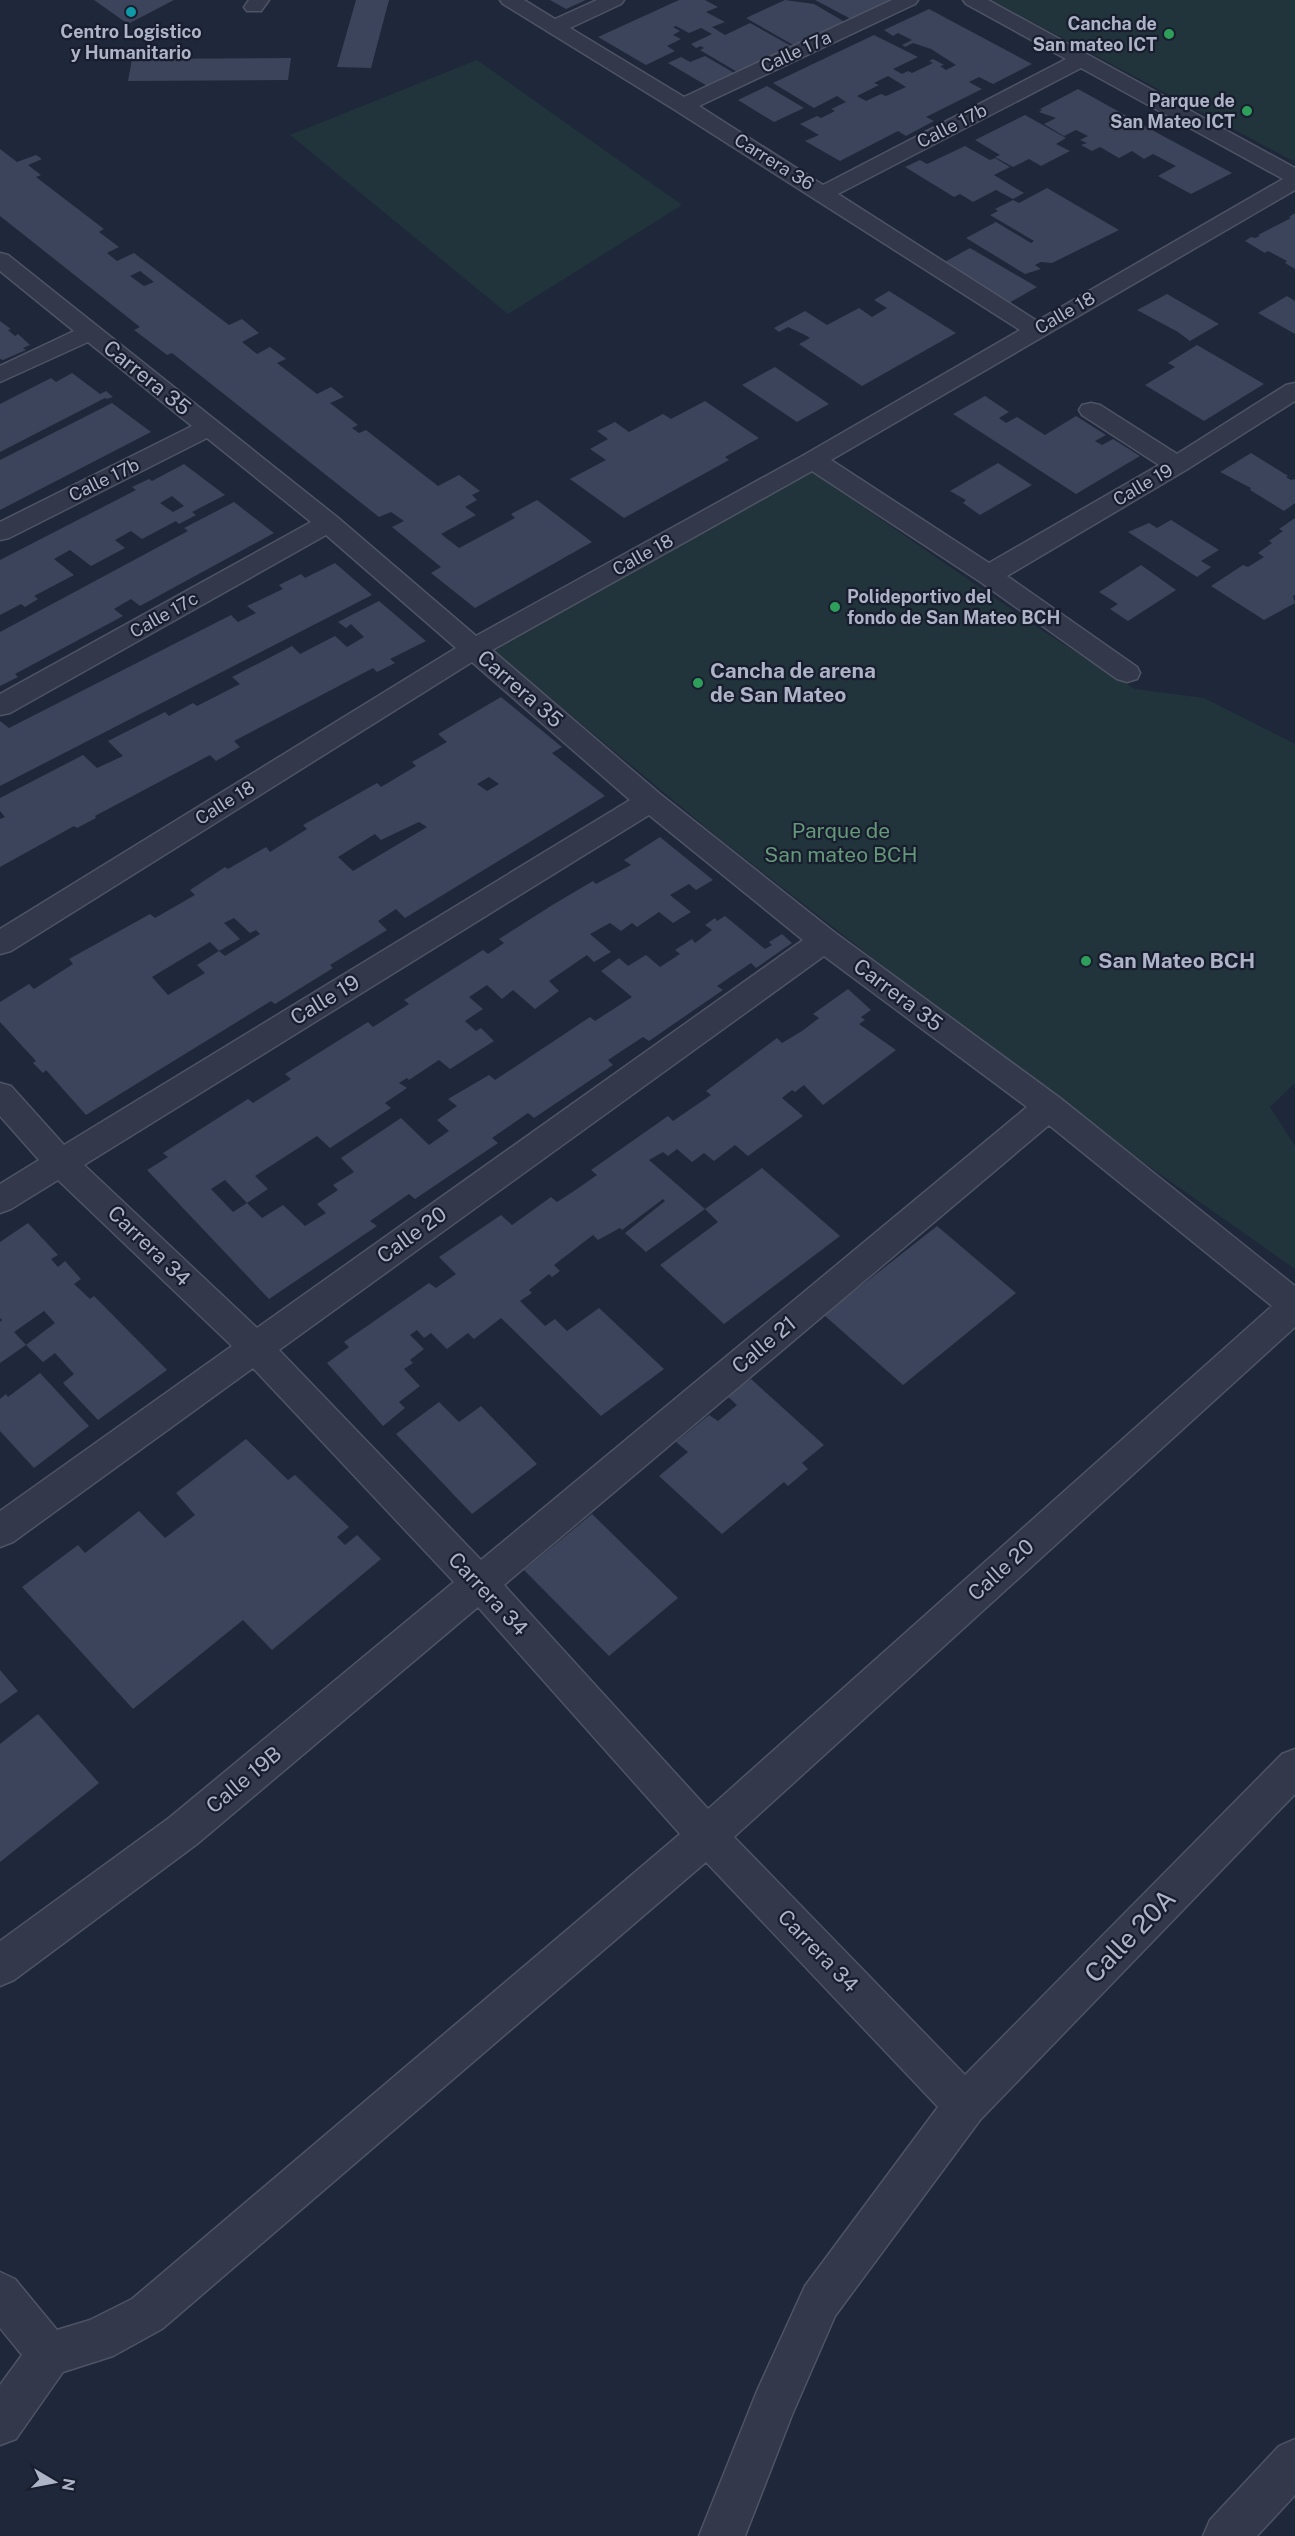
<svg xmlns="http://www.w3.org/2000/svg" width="1295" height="2536" viewBox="0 0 1295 2536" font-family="'Public Sans',sans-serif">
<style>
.green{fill:#21343b}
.building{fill:#3b445a;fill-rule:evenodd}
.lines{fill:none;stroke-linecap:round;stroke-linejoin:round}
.minor-casing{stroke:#4e5465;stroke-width:3}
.minor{fill:#33394a;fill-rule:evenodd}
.culture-dot{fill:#0f9aa8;stroke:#191e2f;stroke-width:2}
.leisure-dot{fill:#2e9e5b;stroke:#191e2f;stroke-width:2}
.labels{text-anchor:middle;stroke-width:4.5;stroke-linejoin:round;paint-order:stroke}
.far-poi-label{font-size:18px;font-weight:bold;fill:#aeb4c7;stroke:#191e2f;text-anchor:end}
.far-street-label{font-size:18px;fill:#aeb4c7;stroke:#191e2f}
.street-label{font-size:21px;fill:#aeb4c7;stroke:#191e2f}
.poi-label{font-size:21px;font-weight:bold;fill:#aeb4c7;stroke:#191e2f;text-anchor:start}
.park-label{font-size:21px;fill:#639978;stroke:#191e2f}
.near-street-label{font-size:26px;fill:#aeb4c7;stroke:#191e2f}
</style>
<rect width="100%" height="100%" fill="#1f273a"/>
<g class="green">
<polygon points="991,0 1295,0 1295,160 1293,161"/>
<polygon points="477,60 682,205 508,314 290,135"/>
<polygon points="811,471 1043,631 1135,689 1204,698 1295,744 1295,1083 1270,1107 1295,1146 1295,1269 1056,1101 720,839 491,649"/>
</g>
<g class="building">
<polygon points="94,0 174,0 128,24"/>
<polygon points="356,0 389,0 371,68 337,67"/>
<polygon points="550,0 586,0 566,9"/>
<polygon points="679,0 705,0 718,7 706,12 725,22 712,27 725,35 750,23 793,47 739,73 700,50 704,48 701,46 696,48 691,44 712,34 701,28 689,33 676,26 673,27 680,31 673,35 681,39 667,46 675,51 646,65 598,37"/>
<polygon points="785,0 814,4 845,22 795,46 746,18"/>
<polygon points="815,0 891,0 865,12 867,14 851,19"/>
<path d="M 929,9 L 1032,64 L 993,84 L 979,77 L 969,82 L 982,89 L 926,117 L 934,121 L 906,136 L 898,131 L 840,161 L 805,141 L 819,135 L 800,124 L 817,116 L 821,118 L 835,111 L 831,109 L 846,102 L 837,96 L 814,108 L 773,83 L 874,35 L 918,57 L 893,69 L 902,74 L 908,71 L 912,73 L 933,63 L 929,61 L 933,59 L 944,65 L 940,66 L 946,70 L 956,65 L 931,49 L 913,43 L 905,47 L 902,45 L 912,40 L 898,33 L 893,36 L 884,30 ZM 888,76 L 906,87 L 886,96 L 881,94 L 866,101 L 857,96 L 879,85 L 874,83 Z"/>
<polygon points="705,56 736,74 709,87 668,63 681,57 690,62"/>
<polygon points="291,58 288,80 128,81 132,59"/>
<polygon points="767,86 804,108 774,122 738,100"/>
<polygon points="1078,89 1163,136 1232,173 1191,194 1158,176 1176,166 1153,154 1144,159 1132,151 1119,158 1100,147 1092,151 1081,145 1087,143 1080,140 1088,136 1076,130 1064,136 1044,124 1056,118 1039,112 1042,110 1040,109"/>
<polygon points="1025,115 1066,138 1056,144 1070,151 1041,166 1029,159 1013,167 995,157 1000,155 975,140"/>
<polygon points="965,146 990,160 995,158 1010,167 994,175 1024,193 1013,199 996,190 973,202 960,194 954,197 905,167 920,160 927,164"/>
<path d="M 0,149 L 17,162 L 36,155 L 42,159 L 28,165 L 41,175 L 36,177 L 104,229 L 99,232 L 119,247 L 107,253 L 117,261 L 134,253 L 229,325 L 242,319 L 259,333 L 242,342 L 257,354 L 270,347 L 286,359 L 277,363 L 317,394 L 331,387 L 344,397 L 330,403 L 358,425 L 352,428 L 359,433 L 366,430 L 438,486 L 459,475 L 480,491 L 472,495 L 477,500 L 465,507 L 476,515 L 441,534 L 459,548 L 515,518 L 511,514 L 537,500 L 592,542 L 475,608 L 431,573 L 441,567 L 392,527 L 404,521 L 391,512 L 379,517 L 172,353 L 167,355 L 134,330 L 140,327 L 0,216 ZM 140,271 L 154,282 L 144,286 L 130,276 Z"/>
<polygon points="1047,188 1119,230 1052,263 1041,262 1035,265 1041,269 1025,274 966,238 996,222 1031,243 1034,241 990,215 998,211 995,209 1013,200 1019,203"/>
<polygon points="1295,213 1295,269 1285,263 1287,261 1268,251 1265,253 1245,241 1251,237 1255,238 1260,236 1258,235 1291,218 1289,217"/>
<polygon points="970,248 1037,287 1007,304 941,264"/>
<polygon points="889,291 956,333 862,386 799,344 810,338 807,336 788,327 779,332 774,328 805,311 827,325 859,308 872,317 887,308 874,300"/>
<polygon points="1167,294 1219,324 1190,341 1178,332 1137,310"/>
<polygon points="1287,296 1295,301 1295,334 1258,313"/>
<polygon points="0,321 11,329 8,330 15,336 18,334 30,345 23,348 26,350 3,360 0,359"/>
<polygon points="1197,345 1264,384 1204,421 1145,385 1175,367 1168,363"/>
<polygon points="775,367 829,404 797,422 742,385"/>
<polygon points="72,373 100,394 106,391 113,397 107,399 105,398 0,452 0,404 51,378 56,382"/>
<polygon points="985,396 1009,412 999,418 1006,423 1017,417 1045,435 1076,416 1106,435 1095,441 1102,445 1113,439 1140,456 1076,494 953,414"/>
<polygon points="705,401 759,438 725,457 729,460 624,518 570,479 606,460 590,449 608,439 597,431 615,422 629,432 663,414 671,419"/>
<polygon points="112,403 151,432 0,510 0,460"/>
<polygon points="1251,453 1288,476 1286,477 1291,480 1295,479 1295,503 1284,511 1250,490 1251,488 1220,472"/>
<polygon points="998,463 1032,485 980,515 963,503 966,500 950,491"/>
<path d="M 184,464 L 225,495 L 192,512 L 196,515 L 179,524 L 176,521 L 142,539 L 131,531 L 115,540 L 125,548 L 91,566 L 70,550 L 54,559 L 74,575 L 34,596 L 38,599 L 25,607 L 21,604 L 0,615 L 0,560 L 136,490 L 132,487 L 149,479 L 152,481 ZM 172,496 L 184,506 L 173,512 L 160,503 Z"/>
<polygon points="234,502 274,533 140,606 131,599 114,609 123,616 15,674 18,677 0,686 0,632 188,531 184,528"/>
<polygon points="1295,518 1295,595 1293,596 1295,603 1264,620 1211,586 1243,565 1248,567 1264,557 1258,553 1272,543 1269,541 1283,531 1279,529"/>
<polygon points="1171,520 1219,550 1201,561 1211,567 1197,577 1128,532 1149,523 1157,528"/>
<polygon points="335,563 372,595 0,786 0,721 9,728 231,615 238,622 256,613 247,606 283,589 279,585 301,574 305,578"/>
<polygon points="1141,565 1176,590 1128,621 1110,609 1118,604 1099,592"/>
<polygon points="379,601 426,641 390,659 395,663 377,672 373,668 234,741 240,747 216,761 210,755 95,816 96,818 77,828 74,826 0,867 0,819 5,817 0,811 0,798 83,755 97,768 123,756 108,741 165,712 169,716 193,703 197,706 240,684 232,677 292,646 300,654 335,636 347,647 364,637 351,624 346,628 338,622"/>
<path d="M 501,697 L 562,747 L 552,753 L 605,796 L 405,918 L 396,909 L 378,921 L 387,930 L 330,965 L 333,968 L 275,1004 L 271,1001 L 86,1115 L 46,1070 L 43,1073 L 33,1063 L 36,1061 L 0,1022 L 0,1002 L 29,984 L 34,989 L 73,964 L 69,959 L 150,914 L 155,918 L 195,895 L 190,890 L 225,867 L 228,869 L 266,847 L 270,852 L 307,829 L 303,825 L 377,783 L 381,787 L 416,766 L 412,762 L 447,742 L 438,734 ZM 489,777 L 499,784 L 487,791 L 477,784 ZM 419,822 L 427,827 L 353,871 L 338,857 L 375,834 L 381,840 ZM 234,918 L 250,933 L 256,930 L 260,934 L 225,956 L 219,951 L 197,965 L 205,973 L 168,995 L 152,977 L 210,942 L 219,951 L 240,939 L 224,923 Z"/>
<path d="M 660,837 L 713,880 L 696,890 L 689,884 L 670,895 L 691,912 L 673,923 L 659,912 L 637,927 L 632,923 L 621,931 L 610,923 L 590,934 L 611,952 L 594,962 L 587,955 L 549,981 L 559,991 L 535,1009 L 513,990 L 502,999 L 487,985 L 469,997 L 483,1009 L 465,1021 L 476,1031 L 481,1028 L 494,1041 L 450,1069 L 439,1060 L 409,1080 L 407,1078 L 399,1083 L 407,1088 L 385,1103 L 391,1108 L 330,1148 L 317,1136 L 255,1176 L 268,1189 L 247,1203 L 262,1218 L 283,1205 L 305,1226 L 326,1213 L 317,1204 L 338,1190 L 333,1185 L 354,1172 L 341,1158 L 401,1118 L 429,1145 L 449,1131 L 437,1120 L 457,1106 L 448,1099 L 489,1075 L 495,1080 L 590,1017 L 595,1021 L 632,997 L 601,971 L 619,958 L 628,966 L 646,955 L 660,967 L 680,954 L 675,950 L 692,939 L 695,943 L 712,930 L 705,925 L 715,918 L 717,921 L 725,916 L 765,949 L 772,945 L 769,942 L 782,934 L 792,943 L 756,968 L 751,963 L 717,986 L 723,990 L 649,1041 L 643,1037 L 608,1060 L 613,1065 L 534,1118 L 528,1113 L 492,1138 L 498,1143 L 415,1199 L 409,1194 L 370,1221 L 377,1226 L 269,1299 L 147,1170 L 168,1157 L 163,1153 L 248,1099 L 253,1103 L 291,1079 L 285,1074 L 368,1022 L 373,1027 L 409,1004 L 404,1000 L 483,950 L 488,954 L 504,943 L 499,939 L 554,904 L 593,881 L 596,884 L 631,865 L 624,860 ZM 225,1180 L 247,1203 L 233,1212 L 211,1189 Z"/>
<polygon points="848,989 871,1010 861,1017 865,1020 859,1024 896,1050 823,1105 804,1085 795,1092 792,1090 782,1098 803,1116 748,1156 735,1145 714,1161 704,1153 692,1162 677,1149 668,1156 663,1152 649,1160 705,1209 646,1252 625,1233 665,1201 663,1199 622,1230 620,1228 598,1240 593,1235 554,1265 560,1271 552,1277 549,1274 529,1290 532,1293 520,1301 545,1326 555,1319 567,1331 599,1308 664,1369 601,1416 501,1318 474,1339 468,1333 447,1349 431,1333 424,1338 417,1330 410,1335 424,1349 410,1360 413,1363 404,1369 420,1386 399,1402 405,1408 383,1426 327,1363 349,1347 344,1342 429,1283 436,1288 456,1274 439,1257 501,1215 512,1225 551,1197 557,1202 577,1189 597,1175 591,1170 668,1116 673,1121 711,1095 706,1091 777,1038 782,1043 802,1031 819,1018 813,1014"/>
<polygon points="762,1168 840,1236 724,1324 660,1265 718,1222 705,1209"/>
<polygon points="28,1223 58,1255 51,1259 58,1267 65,1261 81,1279 74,1284 90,1299 94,1296 167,1370 98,1420 63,1383 74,1374 55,1353 43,1362 26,1345 55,1323 44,1311 14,1332 26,1345 0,1363 0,1322 2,1320 0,1318 0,1242"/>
<polygon points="937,1226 1016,1293 903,1385 824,1315"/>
<polygon points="40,1373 89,1426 34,1468 0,1431 0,1399 6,1394 8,1397"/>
<polygon points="751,1379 824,1445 802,1463 808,1469 788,1486 784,1482 722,1534 659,1476 688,1452 676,1442 709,1415 718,1421 737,1405 727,1396"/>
<polygon points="439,1402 459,1422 481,1406 537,1464 472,1514 396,1434"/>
<polygon points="246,1439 288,1480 295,1475 349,1527 337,1537 345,1545 357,1535 381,1559 272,1650 243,1620 133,1709 22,1587 78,1545 85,1553 139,1511 165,1538 195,1515 176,1493"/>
<polygon points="592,1514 678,1598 609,1656 524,1570"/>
<polygon points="0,1670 18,1691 0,1704"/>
<polygon points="38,1714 99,1783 0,1862 0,1744"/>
</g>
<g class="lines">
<defs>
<g id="minor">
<polygon points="249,0 269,0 261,11 247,11 244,7"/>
<path d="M 500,0 L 524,0 L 555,19 L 597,0 L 624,0 L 621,4 L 570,28 L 684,97 L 892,0 L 918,0 L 915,4 L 699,106 L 823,185 L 1066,59 L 966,4 L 963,0 L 988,0 L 1295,168 L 1295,190 L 831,460 L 989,563 L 1159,465 L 1082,415 L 1079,410 L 1082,405 L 1091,403 L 1100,405 L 1177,454 L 1286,385 L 1295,383 L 1295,401 L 1186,470 L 1007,576 L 1137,667 L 1140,673 L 1137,679 L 1127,682 L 1117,679 L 979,581 L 812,471 L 492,650 L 660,794 L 834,932 L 1060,1098 L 1295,1286 L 1295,1327 L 734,1837 L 965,2075 L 1282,1754 L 1295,1749 L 1295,1794 L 980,2120 L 835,2316 L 792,2415 L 745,2536 L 699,2536 L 757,2391 L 805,2286 L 938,2107 L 706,1862 L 162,2329 L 113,2356 L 63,2372 L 16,2439 L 0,2445 L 0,2385 L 22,2355 L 0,2328 L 0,2272 L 15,2279 L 57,2330 L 90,2320 L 132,2299 L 680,1834 L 478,1607 L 197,1844 L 14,1980 L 0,1986 L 0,1941 L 169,1818 L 454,1582 L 253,1368 L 13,1542 L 0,1547 L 0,1511 L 232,1346 L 58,1180 L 11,1209 L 0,1213 L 0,1184 L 39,1160 L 0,1116 L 0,1083 L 11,1086 L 64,1145 L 630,800 L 472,662 L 11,951 L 0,954 L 0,929 L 456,648 L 326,535 L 10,713 L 0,715 L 0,694 L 311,522 L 207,438 L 9,538 L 0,540 L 0,522 L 192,426 L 88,342 L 0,382 L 0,366 L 74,331 L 0,271 L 0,253 L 8,255 L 337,517 L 476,636 L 804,455 L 1020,330 L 675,110 L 503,4 ZM 1081,68 L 1283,179 L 1037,321 L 838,194 ZM 649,815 L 803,940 L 257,1328 L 84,1165 ZM 824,956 L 1027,1107 L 481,1560 L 279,1350 ZM 1049,1125 L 1272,1306 L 708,1809 L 504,1585 Z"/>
<polygon points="1295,2439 1295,2495 1257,2536 1203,2536 1210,2520 1279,2446"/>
</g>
</defs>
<use href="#minor" class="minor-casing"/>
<use href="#minor" class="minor"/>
</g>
<circle class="culture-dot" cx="131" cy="12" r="6"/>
<g class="leisure-dot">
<circle cx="1169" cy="34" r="6"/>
<circle cx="1247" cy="111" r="6"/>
<circle cx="835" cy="607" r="6"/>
<circle cx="698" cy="683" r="6"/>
<circle cx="1086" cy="961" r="6"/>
</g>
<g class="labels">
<g class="far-poi-label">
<text x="1157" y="30">Cancha de<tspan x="1157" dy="21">San mateo ICT</tspan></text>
<text x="131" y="38" text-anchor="middle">Centro Logistico<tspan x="131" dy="21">y Humanitario</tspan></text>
<text x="1235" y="107">Parque de<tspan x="1235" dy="21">San Mateo ICT</tspan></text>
<text x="847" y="603" text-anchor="start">Polideportivo del<tspan x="847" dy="21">fondo de San Mateo BCH</tspan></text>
</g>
<g class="far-street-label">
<text transform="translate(796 52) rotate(-25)" y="6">Calle 17a</text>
<text transform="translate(952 126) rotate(-27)" y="6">Calle 17b</text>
<text transform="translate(774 162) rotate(32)" y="6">Carrera 36</text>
<text transform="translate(1065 313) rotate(-30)" y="6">Calle 18</text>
<text transform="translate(104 480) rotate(-26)" y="6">Calle 17b</text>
<text transform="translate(1143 485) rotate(-30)" y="6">Calle 19</text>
<text transform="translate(643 555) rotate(-29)" y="6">Calle 18</text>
<text transform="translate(164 615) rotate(-29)" y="6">Calle 17c</text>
<text transform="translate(225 803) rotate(-32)" y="6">Calle 18</text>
</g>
<g class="street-label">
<text transform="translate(147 378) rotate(39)" y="7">Carrera 35</text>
<text transform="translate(520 689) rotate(41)" y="7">Carrera 35</text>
<text transform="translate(898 995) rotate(37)" y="7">Carrera 35</text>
<text transform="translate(325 1000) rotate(-31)" y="7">Calle 19</text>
<text transform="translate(412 1235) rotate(-36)" y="7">Calle 20</text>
<text transform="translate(149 1246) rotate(44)" y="7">Carrera 34</text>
<text transform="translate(764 1345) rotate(-40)" y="7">Calle 21</text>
<text transform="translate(1001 1570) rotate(-42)" y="7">Calle 20</text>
<text transform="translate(488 1594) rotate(47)" y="7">Carrera 34</text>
<text transform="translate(244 1780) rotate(-40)" y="7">Calle 19B</text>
<text transform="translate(818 1951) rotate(46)" y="7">Carrera 34</text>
</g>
<g class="poi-label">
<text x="710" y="678">Cancha de arena<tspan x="710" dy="24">de San Mateo</tspan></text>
<text x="1098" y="968">San Mateo BCH</text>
</g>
<g class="park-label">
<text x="841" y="838">Parque de<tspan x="841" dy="24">San mateo BCH</tspan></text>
</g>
<g class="near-street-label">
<text transform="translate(1130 1936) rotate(-46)" y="9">Calle 20A</text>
</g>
</g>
<g transform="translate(54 2482) rotate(100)" stroke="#191e2f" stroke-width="4.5" paint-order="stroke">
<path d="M0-4.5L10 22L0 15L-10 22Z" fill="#aeb4c7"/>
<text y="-9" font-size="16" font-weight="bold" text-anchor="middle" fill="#aeb4c7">N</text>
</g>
</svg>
